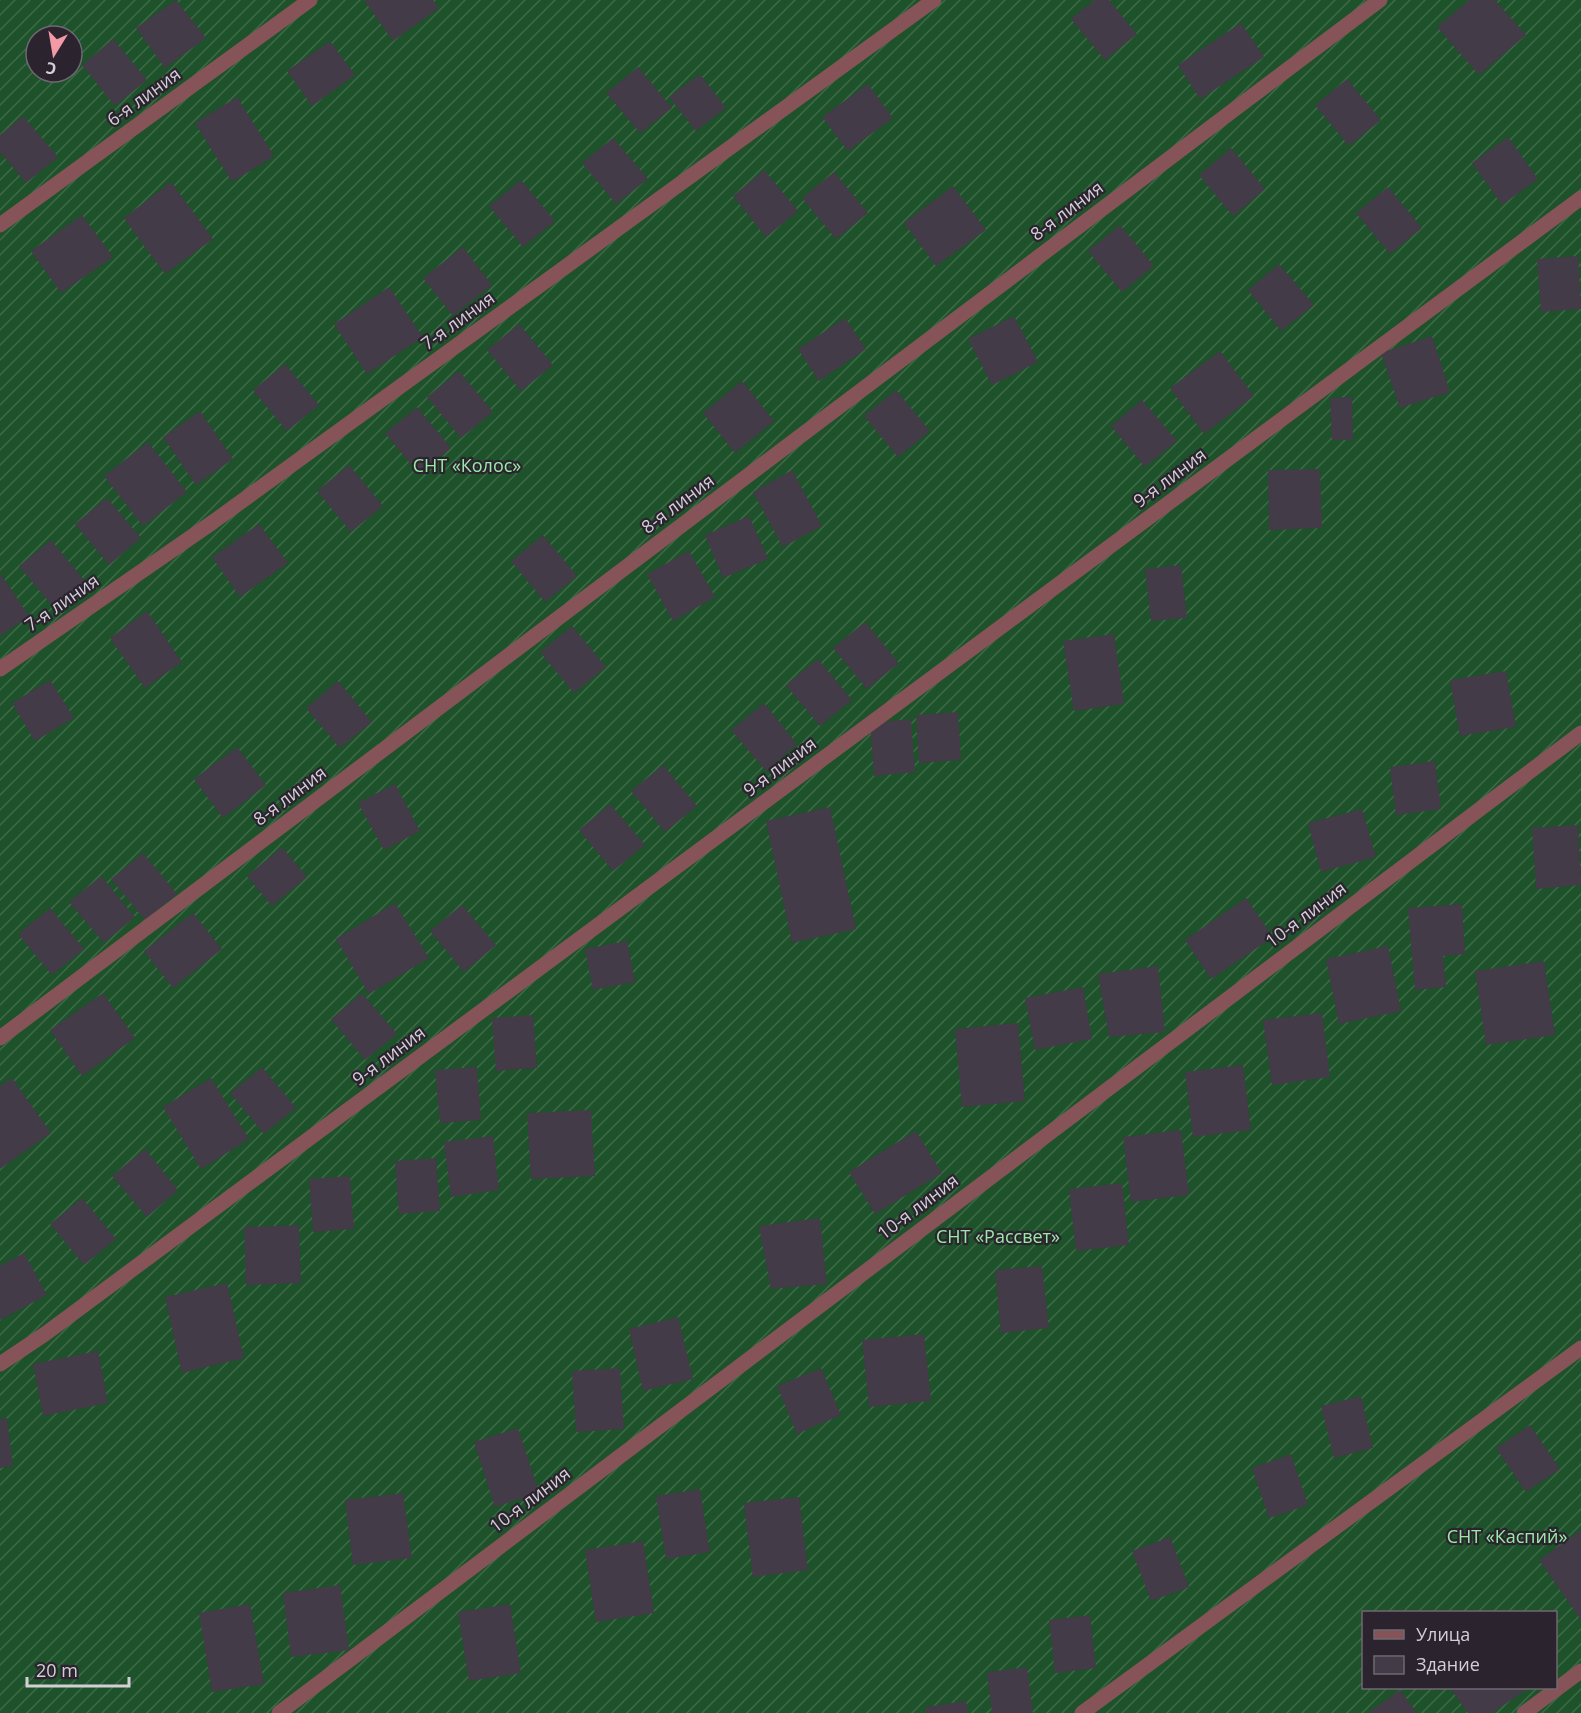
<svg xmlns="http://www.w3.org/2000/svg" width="1581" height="1713" viewBox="0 0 1581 1713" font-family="'Open Sans',sans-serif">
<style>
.garden{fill:url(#garden-furrows);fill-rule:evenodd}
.building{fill:#433b47}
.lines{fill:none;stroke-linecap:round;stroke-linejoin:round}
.minor{stroke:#865458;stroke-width:15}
.labels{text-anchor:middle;stroke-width:4.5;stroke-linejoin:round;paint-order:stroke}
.street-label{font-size:18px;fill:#d4cfd7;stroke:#2b242f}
.park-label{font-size:18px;fill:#99e9a6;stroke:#2b242f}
</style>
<defs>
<pattern id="garden-furrows" width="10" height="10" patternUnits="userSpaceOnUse" patternTransform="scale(1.5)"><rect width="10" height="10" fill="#1e522a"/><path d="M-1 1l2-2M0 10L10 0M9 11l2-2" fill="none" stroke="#3e6a48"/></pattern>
</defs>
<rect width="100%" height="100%" fill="#2b242f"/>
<path class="garden" d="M 0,0 L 1581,0 L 1581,1713 L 0,1713 ZM 36,36 L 72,36 L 72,72 L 36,72 ZM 1364,1612 L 1556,1612 L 1556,1688 L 1364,1688 Z"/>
<g class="building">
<polygon points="176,0 206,38 165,68 136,28"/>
<polygon points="364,0 433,0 439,8 393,41"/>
<polygon points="1094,0 1109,0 1137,34 1105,60 1071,19"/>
<polygon points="1469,0 1495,0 1526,35 1479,75 1437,27"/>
<polygon points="1241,23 1264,57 1200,99 1178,65"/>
<polygon points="113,39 147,80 115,106 82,65"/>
<polygon points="330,41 355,75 312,106 287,71"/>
<polygon points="638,67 672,108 640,133 606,93"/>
<polygon points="700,74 726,108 696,131 669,97"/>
<polygon points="1347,79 1381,120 1349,146 1315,105"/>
<polygon points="868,84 893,118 848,151 822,117"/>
<polygon points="237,97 274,156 232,182 195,123"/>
<polygon points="23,116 58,157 26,183 0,152 0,135"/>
<polygon points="1508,137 1538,179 1502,205 1472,163"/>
<polygon points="613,138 648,179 616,204 582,163"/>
<polygon points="1231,148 1265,189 1233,216 1199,175"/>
<polygon points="764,170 798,211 766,237 733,196"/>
<polygon points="834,172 868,213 836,239 802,198"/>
<polygon points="521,180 555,221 523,247 489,206"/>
<polygon points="171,182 213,239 165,274 124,218"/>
<polygon points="953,186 986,230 936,266 904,223"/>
<polygon points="1388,187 1422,228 1390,254 1356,213"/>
<polygon points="82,215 113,257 61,293 31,251"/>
<polygon points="1120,225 1154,266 1122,292 1088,251"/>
<polygon points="463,247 492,285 453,316 423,278"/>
<polygon points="1578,256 1581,309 1541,312 1537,259"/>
<polygon points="1279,264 1314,305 1281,331 1248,290"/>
<polygon points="389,287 423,337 367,374 334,324"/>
<polygon points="1014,316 1038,362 992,385 968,339"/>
<polygon points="845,318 866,349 819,381 798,349"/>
<polygon points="519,324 553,365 521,391 487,350"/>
<polygon points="1432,336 1450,392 1400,408 1381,353"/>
<polygon points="1220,351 1254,396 1204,434 1170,388"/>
<polygon points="285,364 319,405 287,431 253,390"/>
<polygon points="459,371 493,412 461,438 427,397"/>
<polygon points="742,381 774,421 735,453 703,413"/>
<polygon points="896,390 930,431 898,457 864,416"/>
<polygon points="1352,397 1353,440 1332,440 1330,398"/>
<polygon points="1142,400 1177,441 1145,467 1111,426"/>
<polygon points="417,407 451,448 419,474 385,433"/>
<polygon points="200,411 233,459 196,485 163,437"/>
<polygon points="148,442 187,492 143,526 104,476"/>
<polygon points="349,465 383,506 351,532 317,491"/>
<polygon points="1320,469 1322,528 1269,530 1268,470"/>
<polygon points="792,470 822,526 783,547 753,492"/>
<polygon points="107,498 141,538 109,565 75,524"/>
<polygon points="749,516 768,559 723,578 705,535"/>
<polygon points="259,524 288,563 240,597 212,557"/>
<polygon points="543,535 577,576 545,602 511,561"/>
<polygon points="51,540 85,581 53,607 19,566"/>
<polygon points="689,551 715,597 673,621 647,574"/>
<polygon points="1181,565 1187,618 1151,621 1145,569"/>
<polygon points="0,573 29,616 0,636"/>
<polygon points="147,611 182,662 145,688 110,638"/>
<polygon points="865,622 899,663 867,689 833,648"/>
<polygon points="572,626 606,667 574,693 540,652"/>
<polygon points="1114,634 1124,704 1074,711 1063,641"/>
<polygon points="818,659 852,700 820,726 786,685"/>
<polygon points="1506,671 1516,727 1460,736 1450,680"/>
<polygon points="50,680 74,718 35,741 12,703"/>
<polygon points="338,681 372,722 340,748 306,708"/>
<polygon points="764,703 797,744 766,771 731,730"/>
<polygon points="958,712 961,760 919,763 916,715"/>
<polygon points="911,719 915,772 874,776 870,723"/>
<polygon points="237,747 266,785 223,818 194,779"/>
<polygon points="1435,761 1441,809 1396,815 1390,767"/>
<polygon points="663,765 697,806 665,832 631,791"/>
<polygon points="395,784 420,831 384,850 358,803"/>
<polygon points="610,804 645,845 613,871 579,830"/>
<polygon points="830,807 856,929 792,943 766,821"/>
<polygon points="1362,809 1376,857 1321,872 1308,823"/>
<polygon points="1578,825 1581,885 1536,889 1532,828"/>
<polygon points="282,847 307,877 272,906 247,876"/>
<polygon points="143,853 177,894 145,920 111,879"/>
<polygon points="101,876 135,917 104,943 69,902"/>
<polygon points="1246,898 1273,937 1211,979 1185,940"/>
<polygon points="395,903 429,958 369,994 336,939"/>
<polygon points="1462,904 1465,954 1443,956 1446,987 1415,990 1408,908"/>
<polygon points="462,905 496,945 464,972 430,931"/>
<polygon points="50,908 84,949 52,975 18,934"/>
<polygon points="193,913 222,949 173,988 144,951"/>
<polygon points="627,941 635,982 593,990 585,949"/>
<polygon points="1388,946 1401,1011 1339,1024 1326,959"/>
<polygon points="1544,961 1555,1035 1486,1045 1475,971"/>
<polygon points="1158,966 1165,1032 1109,1037 1098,974"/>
<polygon points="1083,987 1092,1039 1035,1050 1025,998"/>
<polygon points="103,993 135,1038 82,1076 50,1030"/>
<polygon points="362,993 397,1034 365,1060 331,1019"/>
<polygon points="1322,1013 1330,1077 1272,1085 1263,1020"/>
<polygon points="533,1015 537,1068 496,1071 492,1018"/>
<polygon points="1018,1023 1025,1101 962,1107 955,1029"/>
<polygon points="1243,1065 1251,1130 1193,1137 1185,1072"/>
<polygon points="262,1067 296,1108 264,1134 230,1093"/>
<polygon points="477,1067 481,1120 440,1123 435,1070"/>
<polygon points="12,1078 51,1133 0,1169 0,1086"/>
<polygon points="211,1078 249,1139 201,1169 163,1107"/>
<polygon points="591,1110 595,1176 531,1179 527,1113"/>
<polygon points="1181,1130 1189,1195 1131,1202 1123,1137"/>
<polygon points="916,1131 942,1173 875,1214 849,1172"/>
<polygon points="493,1136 499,1190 451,1197 444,1142"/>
<polygon points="145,1149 178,1190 147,1217 112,1176"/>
<polygon points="436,1158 440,1211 399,1214 395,1161"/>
<polygon points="350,1176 354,1229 313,1232 309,1179"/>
<polygon points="1122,1183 1129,1245 1076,1251 1069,1189"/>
<polygon points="82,1198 116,1239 84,1265 50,1224"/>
<polygon points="820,1218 827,1284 771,1289 759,1226"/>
<polygon points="299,1225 301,1283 246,1285 244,1227"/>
<polygon points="24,1253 47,1295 0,1320 0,1266"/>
<polygon points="1042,1266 1049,1328 1001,1333 995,1270"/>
<polygon points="227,1283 244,1358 182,1373 165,1297"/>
<polygon points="678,1317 693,1379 643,1391 629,1329"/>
<polygon points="924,1334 931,1401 869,1407 862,1340"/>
<polygon points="98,1351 108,1403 43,1416 33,1364"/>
<polygon points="620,1368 624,1429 576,1432 572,1371"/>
<polygon points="821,1368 841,1415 797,1434 777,1386"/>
<polygon points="1361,1396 1373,1448 1334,1458 1321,1406"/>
<polygon points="7,1418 13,1466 0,1468 0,1419"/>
<polygon points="1530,1425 1560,1469 1526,1492 1496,1448"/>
<polygon points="518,1428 539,1493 495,1507 474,1442"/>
<polygon points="1291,1454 1308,1505 1269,1518 1252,1468"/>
<polygon points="700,1489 710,1552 666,1559 656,1496"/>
<polygon points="403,1493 412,1558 353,1565 345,1500"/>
<polygon points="799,1497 808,1570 753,1577 744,1503"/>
<polygon points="1581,1530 1581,1620 1539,1560"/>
<polygon points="1170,1537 1189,1587 1151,1601 1132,1551"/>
<polygon points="643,1541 654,1613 596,1622 585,1550"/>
<polygon points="340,1585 349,1650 291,1657 283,1593"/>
<polygon points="250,1604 264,1684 212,1692 199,1613"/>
<polygon points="510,1604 521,1673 469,1681 458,1612"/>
<polygon points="1090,1615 1096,1668 1055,1673 1049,1620"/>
<polygon points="1027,1667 1033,1713 992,1713 987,1672"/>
<polygon points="1450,1688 1529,1688 1492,1713 1468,1713"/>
<polygon points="1400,1690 1417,1713 1368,1713"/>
<polygon points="966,1701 968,1713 926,1713 925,1707"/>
</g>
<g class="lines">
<g class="minor">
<polyline points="0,225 310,0"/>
<polyline points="0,669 213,522 934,0"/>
<polyline points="0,1038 1380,0"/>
<polyline points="0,1364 45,1334 1581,198"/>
<polyline points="279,1713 1581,733"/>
<polyline points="1082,1713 1581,1348"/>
<polyline points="1524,1713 1581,1671"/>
</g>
</g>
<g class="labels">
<g class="street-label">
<text transform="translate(144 97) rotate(-36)" y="6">6-я линия</text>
<text transform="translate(1067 211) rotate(-37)" y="6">8-я линия</text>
<text transform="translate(458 321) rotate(-36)" y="6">7-я линия</text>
<text transform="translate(1170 478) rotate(-37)" y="6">9-я линия</text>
<text transform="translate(678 504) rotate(-37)" y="6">8-я линия</text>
<text transform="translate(62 603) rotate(-35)" y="6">7-я линия</text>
<text transform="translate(780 767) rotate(-37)" y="6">9-я линия</text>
<text transform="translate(290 796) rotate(-37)" y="6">8-я линия</text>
<text transform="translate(1306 915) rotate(-37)" y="6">10-я линия</text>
<text transform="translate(389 1056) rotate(-37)" y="6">9-я линия</text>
<text transform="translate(918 1207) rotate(-37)" y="6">10-я линия</text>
<text transform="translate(530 1500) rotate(-37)" y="6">10-я линия</text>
</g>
<g class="park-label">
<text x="467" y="472">СНТ «Колос»</text>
<text x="998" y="1243">СНТ «Рассвет»</text>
<text x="1507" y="1543">СНТ «Каспий»</text>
</g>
</g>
<rect x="1362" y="1611" width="195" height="78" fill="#2b242f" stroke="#6f6872" stroke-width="1.5"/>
<rect x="1374" y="1630" width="30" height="9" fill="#865458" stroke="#6f6872" stroke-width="1.5"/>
<text x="1416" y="1641" font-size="18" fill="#d4cfd7">Улица</text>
<rect x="1374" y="1656" width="30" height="18" fill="#433b47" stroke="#6f6872" stroke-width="1.5"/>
<text x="1416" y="1671" font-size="18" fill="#d4cfd7">Здание</text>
<g transform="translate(54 54) rotate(191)"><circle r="28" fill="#2b242f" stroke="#6f6872" stroke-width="1.5"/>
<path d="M0-4.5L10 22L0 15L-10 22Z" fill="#f49aa6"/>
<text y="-9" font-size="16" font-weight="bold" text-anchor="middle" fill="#d4cfd7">С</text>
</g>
<path d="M27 1677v9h102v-9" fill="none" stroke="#d4cfd7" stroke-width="3"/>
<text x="36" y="1677" font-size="18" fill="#d4cfd7" stroke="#2b242f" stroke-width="4.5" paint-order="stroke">20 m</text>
</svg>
